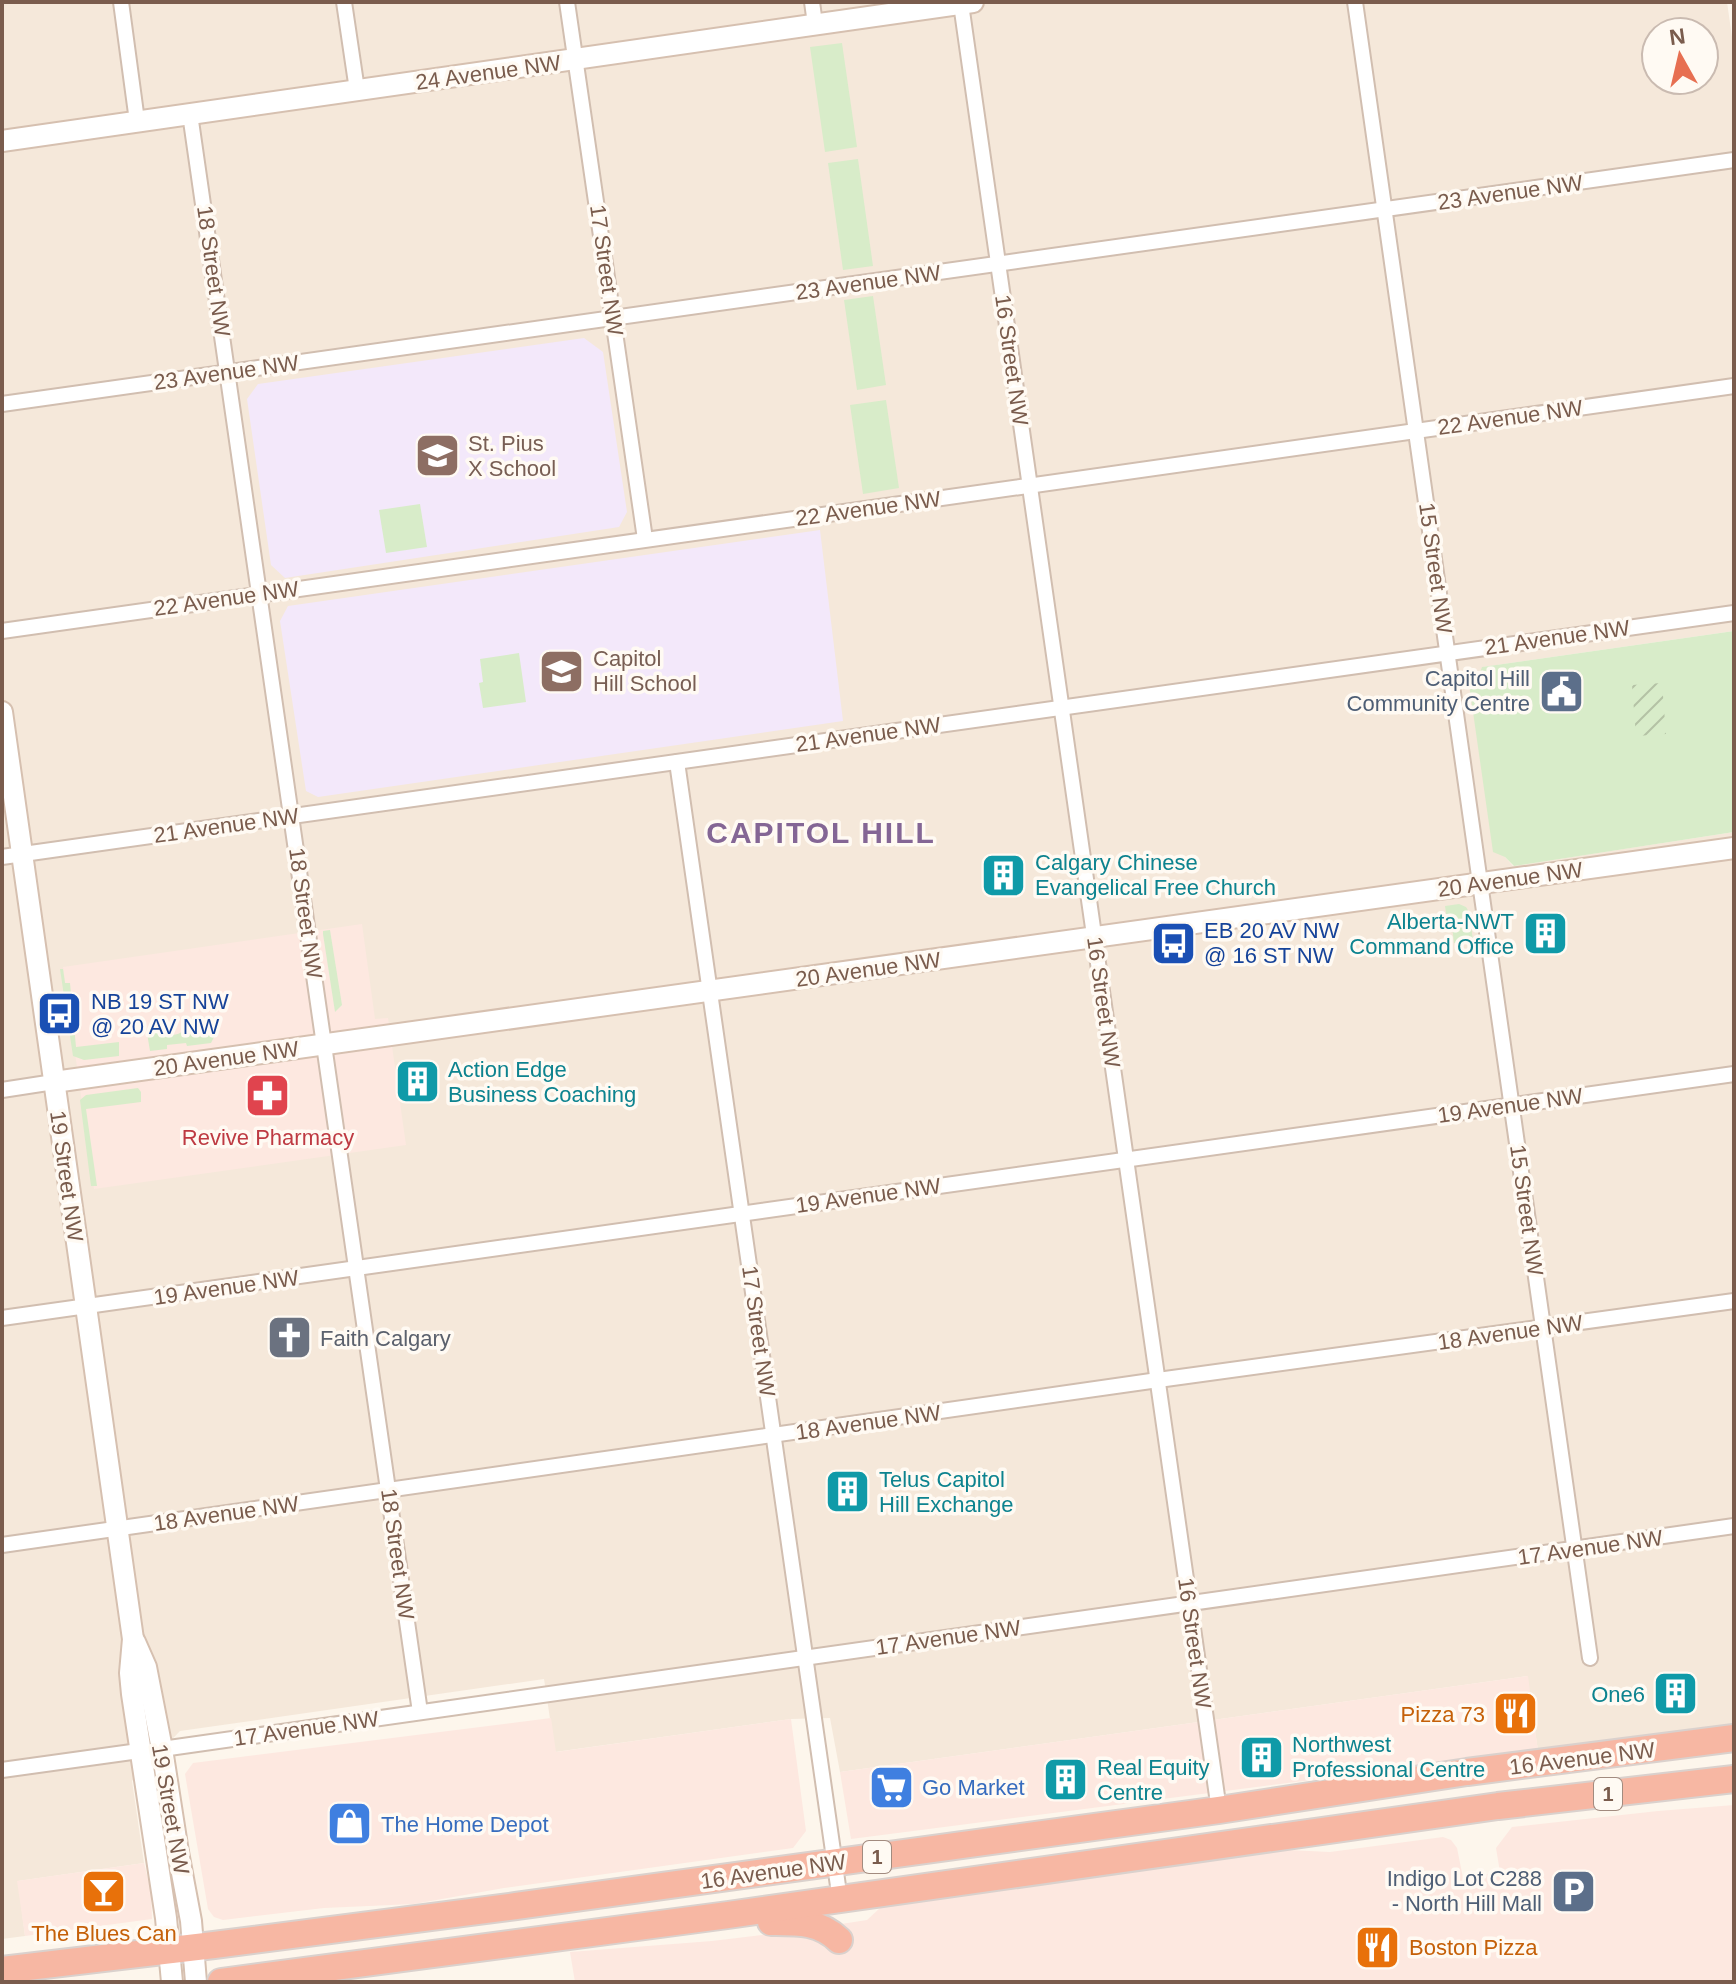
<svg xmlns="http://www.w3.org/2000/svg" width="1736" height="1984" viewBox="0 0 1736 1984" font-family="Arial,sans-serif">
<style>
.residential{fill:#f5e8da;fill-rule:evenodd}
.commercial{fill:#fde8e0}
.education{fill:#f3e8fa}
.green{fill:#d8ecc9}
.garden{fill:url(#garden-furrows)}
.lines{fill:none;stroke-linecap:round;stroke-linejoin:round}
.street-casing{stroke:#d1beb0;stroke-width:18}
.secondary-casing{stroke:#d6c0b0;stroke-width:24}
.highway-casing{stroke:#dad1cd;stroke-width:30}
.street{stroke:#fff;stroke-width:14}
.secondary{stroke:#fff;stroke-width:20}
.highway{stroke:#f7b7a3;stroke-width:26}
.labels{text-anchor:middle;stroke-width:7;stroke-linejoin:round;paint-order:stroke}
.shield{fill:#fffaf3;stroke:#a28b7f;stroke-width:2}
.shield-label{font-size:20px;font-weight:bold;fill:#7a5c4d}
.street-label{font-size:22px;fill:#7a5c4d;stroke:#fffaf3}
.education-label{font-size:22px;fill:#785e54;stroke:#fffaf3;text-anchor:start}
.service-label{font-size:22px;fill:#4e5e75;stroke:#fffaf3;text-anchor:end}
.culture-label{font-size:22px;fill:#0d838f;stroke:#fffaf3;text-anchor:start}
.transit-label{font-size:22px;fill:#164399;stroke:#fffaf3;text-anchor:start}
.health-label{font-size:22px;fill:#be3a42;stroke:#fffaf3}
.worship-label{font-size:22px;fill:#5b616d;stroke:#fffaf3;text-anchor:start}
.food-label{font-size:22px;fill:#c56008;stroke:#fffaf3;text-anchor:end}
.shop-label{font-size:22px;fill:#366cbe;stroke:#fffaf3;text-anchor:start}
.district-label{font-size:30px;font-weight:bold;letter-spacing:2px;fill:#846695;stroke:#fffaf3}
</style>
<defs>
<pattern id="garden-furrows" width="10" height="10" patternUnits="userSpaceOnUse" patternTransform="scale(2)"><rect width="10" height="10" fill="#d8ecc9"/><path d="M-1 1l2-2M0 10L10 0M9 11l2-2" fill="none" stroke="#b4c2a5"/></pattern>
</defs>
<rect width="100%" height="100%" fill="#fdf6ec"/>
<path class="residential" d="M 2,2 L 1727,2 L 1734,51 L 1734,631 L 1483,667 L 1505,857 L 1513,866 L 1734,832 L 1734,1725 L 1538,1751 L 1527,1676 L 840,1772 L 830,1718 L 791,1719 L 555,1752 L 544,1679 L 180,1731 L 132,1781 L 144,1863 L 18,1881 L 25,1936 L 2,1939 ZM 1656,32 L 1704,32 L 1704,80 L 1656,80 Z"/>
<g class="commercial">
<polygon points="362,924 375,1019 388,1018 406,1145 94,1189 63,967"/>
<polygon points="1528,1676 1538,1751 851,1839 840,1772"/>
<polygon points="551,1718 556,1752 791,1719 806,1831 793,1848 504,1888 414,1904 324,1908 223,1920 214,1917 208,1909 185,1774 193,1763"/>
<polygon points="1734,1805 1734,1982 575,1982 570,1952 712,1941 802,1930 867,1920 880,1908 889,1905 1288,1850 1330,1852 1443,1837 1451,1840 1457,1848 1463,1878 1500,1872 1496,1848 1512,1827 1658,1811"/>
<polygon points="144,1863 151,1891 152,1919 25,1936 17,1881"/>
</g>
<g class="education">
<polygon points="584,338 603,352 627,512 619,527 285,578 271,565 247,399 258,384"/>
<polygon points="820,530 843,721 318,797 306,791 280,621 288,606"/>
</g>
<g class="green">
<polygon points="842,43 857,147 825,152 810,47"/>
<polygon points="858,159 873,266 843,270 828,163"/>
<polygon points="873,296 886,385 857,390 844,300"/>
<polygon points="886,400 899,488 863,494 850,405"/>
<polygon points="420,504 427,547 386,553 379,510"/>
<polygon points="1734,631 1734,832 1514,866 1505,857 1493,852 1469,684 1478,678 1482,667"/>
<polygon points="519,653 526,702 483,708 479,683 483,682 480,659"/>
<polygon points="1459,904 1466,907 1469,912 1474,947 1470,948 1469,942 1454,943 1452,926 1454,925 1453,919 1447,920 1445,906"/>
<polygon points="330,930 342,1005 335,1012 323,934 323,931"/>
<polygon points="60,969 63,969 65,983 70,983 76,1047 119,1042 119,1056 84,1060 73,1056"/>
<path d="M 205,1025 L 206,1030 L 214,1030 L 215,1035 L 211,1043 L 187,1046 L 186,1043 L 167,1045 L 167,1049 L 150,1051 L 147,1033 L 166,1031 L 170,1035 C 176,1035 182,1034 184,1028 Z"/>
<polygon points="138,1088 141,1092 141,1102 86,1109 97,1186 91,1186 80,1100 86,1095"/>
</g>
<polygon class="garden" points="1662,683 1666,734 1636,736 1632,685"/>
<g class="lines">
<defs>
<g id="street">
<polyline points="121,2 137,121"/>
<polyline points="344,2 357,90"/>
<polyline points="567,2 645,539"/>
<polyline points="812,2 815,24"/>
<polyline points="1355,2 1590,1658"/>
<polyline points="961,4 1219,1810"/>
<polyline points="190,114 420,1712"/>
<polyline points="2,404 1734,160"/>
<polyline points="2,631 1734,386"/>
<polyline points="677,762 840,1900"/>
<polyline points="2,857 1734,613"/>
<polyline points="2,1090 54,1082"/>
<polyline points="2,1318 1734,1074"/>
<polyline points="2,1545 1158,1380 1734,1301"/>
<polyline points="162,1749 1734,1526"/>
<polyline points="2,1770 139,1751"/>
</g>
<g id="secondary">
<polyline points="2,141 973,2"/>
<polyline points="2,712 133,1639 130,1673 132,1694 166,1918 172,1982"/>
<polyline points="54,1082 1734,848"/>
<polyline points="135,1642 146,1667 162,1749 178,1852 191,1921 196,1982"/>
</g>
<g id="highway">
<path d="M 771,1922 C 798,1922 819,1921 839,1940"/>
<polyline points="2,1970 214,1945 516,1906 1219,1810 1467,1772 1734,1738"/>
<polyline points="221,1982 728,1915 1498,1806 1734,1779"/>
</g>
</defs>
<use href="#street" class="street-casing"/>
<use href="#secondary" class="secondary-casing"/>
<use href="#highway" class="highway-casing"/>
<use href="#street" class="street"/>
<use href="#secondary" class="secondary"/>
<use href="#highway" class="highway"/>
</g>
<defs>
<symbol id="school-square" viewBox="-11 -11 22 22"><rect x="-9" y="-9" width="18" height="18" rx="4" fill="#8d6e63" stroke="#fffaf3"/><path d="M0-5L7-2L0 1L-7-2ZM-4 1L0 2.5L4 1V4Q0 6-4 4Z" fill="#fff"/></symbol>
<symbol id="civic-square" viewBox="-11 -11 22 22"><rect x="-9" y="-9" width="18" height="18" rx="4" fill="#5c6f8a" stroke="#fffaf3"/><path d="M-.6-6.5H3V-4.5H.6V-3L4-1V1h2V6H-6V1h2V-1L-.6-3ZM-1.2 2.5V6h2.4V2.5Z" fill="#fff"/></symbol>
<symbol id="building-square" viewBox="-11 -11 22 22"><rect x="-9" y="-9" width="18" height="18" rx="4" fill="#0f9aa8" stroke="#fffaf3"/><path d="M-4-6H4V6H1V3H-1V6H-4ZM-2.5-4.3h1.7v1.8h-1.7ZM.8-4.3h1.7v1.8H.8ZM-2.5-1h1.7V.8h-1.7ZM.8-1h1.7V.8H.8Z" fill="#fff"/></symbol>
<symbol id="bus-square" viewBox="-11 -11 22 22"><rect x="-9" y="-9" width="18" height="18" rx="4" fill="#1a4fb4" stroke="#fffaf3"/><path d="M-5-6H5V4H4V6H2V4H-2V6H-4V4H-5ZM-3.5-4V0h7V-4ZM-3.5 1.2v1.5H-2V1.2ZM2 1.2v1.5H3.5V1.2Z" fill="#fff"/></symbol>
<symbol id="pharmacy-square" viewBox="-11 -11 22 22"><rect x="-9" y="-9" width="18" height="18" rx="4" fill="#e0444e" stroke="#fffaf3"/><path d="M-2-6h4v4h4v4h-4v4h-4v-4h-4v-4h4Z" fill="#fff"/></symbol>
<symbol id="church-square" viewBox="-11 -11 22 22"><rect x="-9" y="-9" width="18" height="18" rx="4" fill="#6b7280" stroke="#fffaf3"/><path d="M-1.2-6h2.4v3.5h3.3v2.4h-3.3V6h-2.4V-.1h-3.3v-2.4h3.3Z" fill="#fff"/></symbol>
<symbol id="restaurant-square" viewBox="-11 -11 22 22"><rect x="-9" y="-9" width="18" height="18" rx="4" fill="#e8710a" stroke="#fffaf3"/><path d="M-5-6h1v4h1v-4h1v4h1v-4h1v5L-1.5 .5V6h-2V.5L-5-1ZM5-6V6H3V1.5H1.5Q1.5-4 5-6Z" fill="#fff"/></symbol>
<symbol id="supermarket-square" viewBox="-11 -11 22 22"><rect x="-9" y="-9" width="18" height="18" rx="4" fill="#3f7fe0" stroke="#fffaf3"/><path d="M-6-5.5h2.5l.6 2H6L4.5 2H-2.5L-4.4-4H-6ZM-1.5 3.2a1.3 1.3 0 1 0 .1 0ZM3 3.2a1.3 1.3 0 1 0 .1 0Z" fill="#fff"/></symbol>
<symbol id="shop-square" viewBox="-11 -11 22 22"><rect x="-9" y="-9" width="18" height="18" rx="4" fill="#3f7fe0" stroke="#fffaf3"/><path d="M-5-2.5h2.3a2.7 3.5 0 0 1 5.4 0H5L5.5 6h-11ZM-1.5-2.5h3a1.5 2.3 0 0 0-3 0Z" fill="#fff"/></symbol>
<symbol id="parking-square" viewBox="-11 -11 22 22"><rect x="-9" y="-9" width="18" height="18" rx="4" fill="#5c6f8a" stroke="#fffaf3"/><path d="M-3.5-5.5H1a3.5 3.5 0 0 1 0 7H-1V5.5H-3.5ZM-1-3.4V-.6H.8a1.4 1.4 0 0 0 0-2.8Z" fill="#fff"/></symbol>
<symbol id="bar-square" viewBox="-11 -11 22 22"><rect x="-9" y="-9" width="18" height="18" rx="4" fill="#e8710a" stroke="#fffaf3"/><path d="M-6-5H6L.8 .8V4.5H3.5V6h-7V4.5H-.8V.8Z" fill="#fff"/></symbol>
</defs>
<g fill-rule="evenodd">
<use href="#school-square" x="412" y="430" width="51" height="51"/>
<use href="#school-square" x="536" y="646" width="51" height="51"/>
<use href="#civic-square" x="1536" y="666" width="51" height="51"/>
<use href="#building-square" x="978" y="850" width="51" height="51"/>
<use href="#building-square" x="1520" y="908" width="51" height="51"/>
<use href="#bus-square" x="1148" y="918" width="51" height="51"/>
<use href="#bus-square" x="34" y="988" width="51" height="51"/>
<use href="#building-square" x="392" y="1056" width="51" height="51"/>
<use href="#pharmacy-square" x="242" y="1070" width="51" height="51"/>
<use href="#church-square" x="264" y="1312" width="51" height="51"/>
<use href="#building-square" x="822" y="1466" width="51" height="51"/>
<use href="#building-square" x="1650" y="1668" width="51" height="51"/>
<use href="#restaurant-square" x="1490" y="1688" width="51" height="51"/>
<use href="#building-square" x="1236" y="1732" width="51" height="51"/>
<use href="#building-square" x="1040" y="1754" width="51" height="51"/>
<use href="#supermarket-square" x="866" y="1762" width="51" height="51"/>
<use href="#shop-square" x="324" y="1798" width="51" height="51"/>
<use href="#parking-square" x="1548" y="1866" width="51" height="51"/>
<use href="#bar-square" x="78" y="1866" width="51" height="51"/>
<use href="#restaurant-square" x="1352" y="1922" width="51" height="51"/>
</g>
<g class="labels">
<g class="shield">
<rect x="1594" y="1778" width="28" height="32" rx="6"/>
<rect x="863" y="1841" width="28" height="32" rx="6"/>
</g>
<g class="shield-label">
<text x="1608" y="1801">1</text>
<text x="877" y="1864">1</text>
</g>
<g class="street-label">
<text transform="translate(488 72) rotate(-8)" y="8">24 Avenue NW</text>
<text transform="translate(1510 192) rotate(-8)" y="8">23 Avenue NW</text>
<text transform="translate(607 270) rotate(82)" y="8">17 Street NW</text>
<text transform="translate(214 271) rotate(82)" y="8">18 Street NW</text>
<text transform="translate(868 282) rotate(-8)" y="8">23 Avenue NW</text>
<text transform="translate(1012 360) rotate(82)" y="8">16 Street NW</text>
<text transform="translate(226 372) rotate(-8)" y="8">23 Avenue NW</text>
<text transform="translate(1510 417) rotate(-8)" y="8">22 Avenue NW</text>
<text transform="translate(868 508) rotate(-8)" y="8">22 Avenue NW</text>
<text transform="translate(1436 568) rotate(82)" y="8">15 Street NW</text>
<text transform="translate(226 598) rotate(-8)" y="8">22 Avenue NW</text>
<text transform="translate(1557 637) rotate(-8)" y="8">21 Avenue NW</text>
<text transform="translate(868 734) rotate(-8)" y="8">21 Avenue NW</text>
<text transform="translate(226 825) rotate(-8)" y="8">21 Avenue NW</text>
<text transform="translate(1510 879) rotate(-8)" y="8">20 Avenue NW</text>
<text transform="translate(306 913) rotate(82)" y="8">18 Street NW</text>
<text transform="translate(868 969) rotate(-8)" y="8">20 Avenue NW</text>
<text transform="translate(1104 1002) rotate(82)" y="8">16 Street NW</text>
<text transform="translate(226 1058) rotate(-8)" y="8">20 Avenue NW</text>
<text transform="translate(1510 1105) rotate(-8)" y="8">19 Avenue NW</text>
<text transform="translate(67 1176) rotate(82)" y="8">19 Street NW</text>
<text transform="translate(868 1195) rotate(-8)" y="8">19 Avenue NW</text>
<text transform="translate(1527 1210) rotate(82)" y="8">15 Street NW</text>
<text transform="translate(226 1287) rotate(-8)" y="8">19 Avenue NW</text>
<text transform="translate(759 1331) rotate(82)" y="8">17 Street NW</text>
<text transform="translate(1510 1332) rotate(-8)" y="8">18 Avenue NW</text>
<text transform="translate(868 1422) rotate(-8)" y="8">18 Avenue NW</text>
<text transform="translate(226 1513) rotate(-8)" y="8">18 Avenue NW</text>
<text transform="translate(1590 1547) rotate(-8)" y="8">17 Avenue NW</text>
<text transform="translate(398 1554) rotate(82)" y="8">18 Street NW</text>
<text transform="translate(948 1637) rotate(-8)" y="8">17 Avenue NW</text>
<text transform="translate(1195 1643) rotate(82)" y="8">16 Street NW</text>
<text transform="translate(306 1728) rotate(-8)" y="8">17 Avenue NW</text>
<text transform="translate(1582 1758) rotate(-7)" y="8">16 Avenue NW</text>
<text transform="translate(171 1809) rotate(80)" y="8">19 Street NW</text>
<text transform="translate(773 1871) rotate(-8)" y="8">16 Avenue NW</text>
</g>
<g class="education-label">
<text x="468" y="451">St. Pius<tspan x="468" dy="25">X School</tspan></text>
<text x="593" y="666">Capitol<tspan x="593" dy="25">Hill School</tspan></text>
</g>
<g class="service-label">
<text x="1530" y="686">Capitol Hill<tspan x="1530" dy="25">Community Centre</tspan></text>
<text x="1542" y="1886">Indigo Lot C288<tspan x="1542" dy="25">- North Hill Mall</tspan></text>
</g>
<g class="culture-label">
<text x="1035" y="870">Calgary Chinese<tspan x="1035" dy="25">Evangelical Free Church</tspan></text>
<text x="1514" y="929" text-anchor="end">Alberta-NWT<tspan x="1514" dy="25">Command Office</tspan></text>
<text x="448" y="1077">Action Edge<tspan x="448" dy="25">Business Coaching</tspan></text>
<text x="879" y="1487">Telus Capitol<tspan x="879" dy="25">Hill Exchange</tspan></text>
<text x="1645" y="1702" text-anchor="end">One6</text>
<text x="1292" y="1752">Northwest<tspan x="1292" dy="25">Professional Centre</tspan></text>
<text x="1097" y="1775">Real Equity<tspan x="1097" dy="25">Centre</tspan></text>
</g>
<g class="transit-label">
<text x="1204" y="938">EB 20 AV NW<tspan x="1204" dy="25">@ 16 ST NW</tspan></text>
<text x="91" y="1009">NB 19 ST NW<tspan x="91" dy="25">@ 20 AV NW</tspan></text>
</g>
<g class="health-label">
<text x="268" y="1145">Revive Pharmacy</text>
</g>
<g class="worship-label">
<text x="320" y="1346">Faith Calgary</text>
</g>
<g class="food-label">
<text x="1485" y="1722">Pizza 73</text>
<text x="104" y="1941" text-anchor="middle">The Blues Can</text>
<text x="1409" y="1955" text-anchor="start">Boston Pizza</text>
</g>
<g class="shop-label">
<text x="922" y="1795">Go Market</text>
<text x="381" y="1832">The Home Depot</text>
</g>
<g class="district-label">
<text x="821" y="843">CAPITOL HILL</text>
</g>
</g>
<rect width="1736" height="1984" fill="none" stroke="#7a5c4d" stroke-width="8"/>
<g transform="translate(1680 56) rotate(352)"><circle r="38" fill="#fffaf3" stroke="#cabbb1" stroke-width="2"/>
<path d="M0-6L14 30L0 20L-14 30Z" fill="#e76f51"/>
<text y="-12" font-size="22" font-weight="bold" text-anchor="middle" fill="#7a5c4d">N</text>
</g>
</svg>
